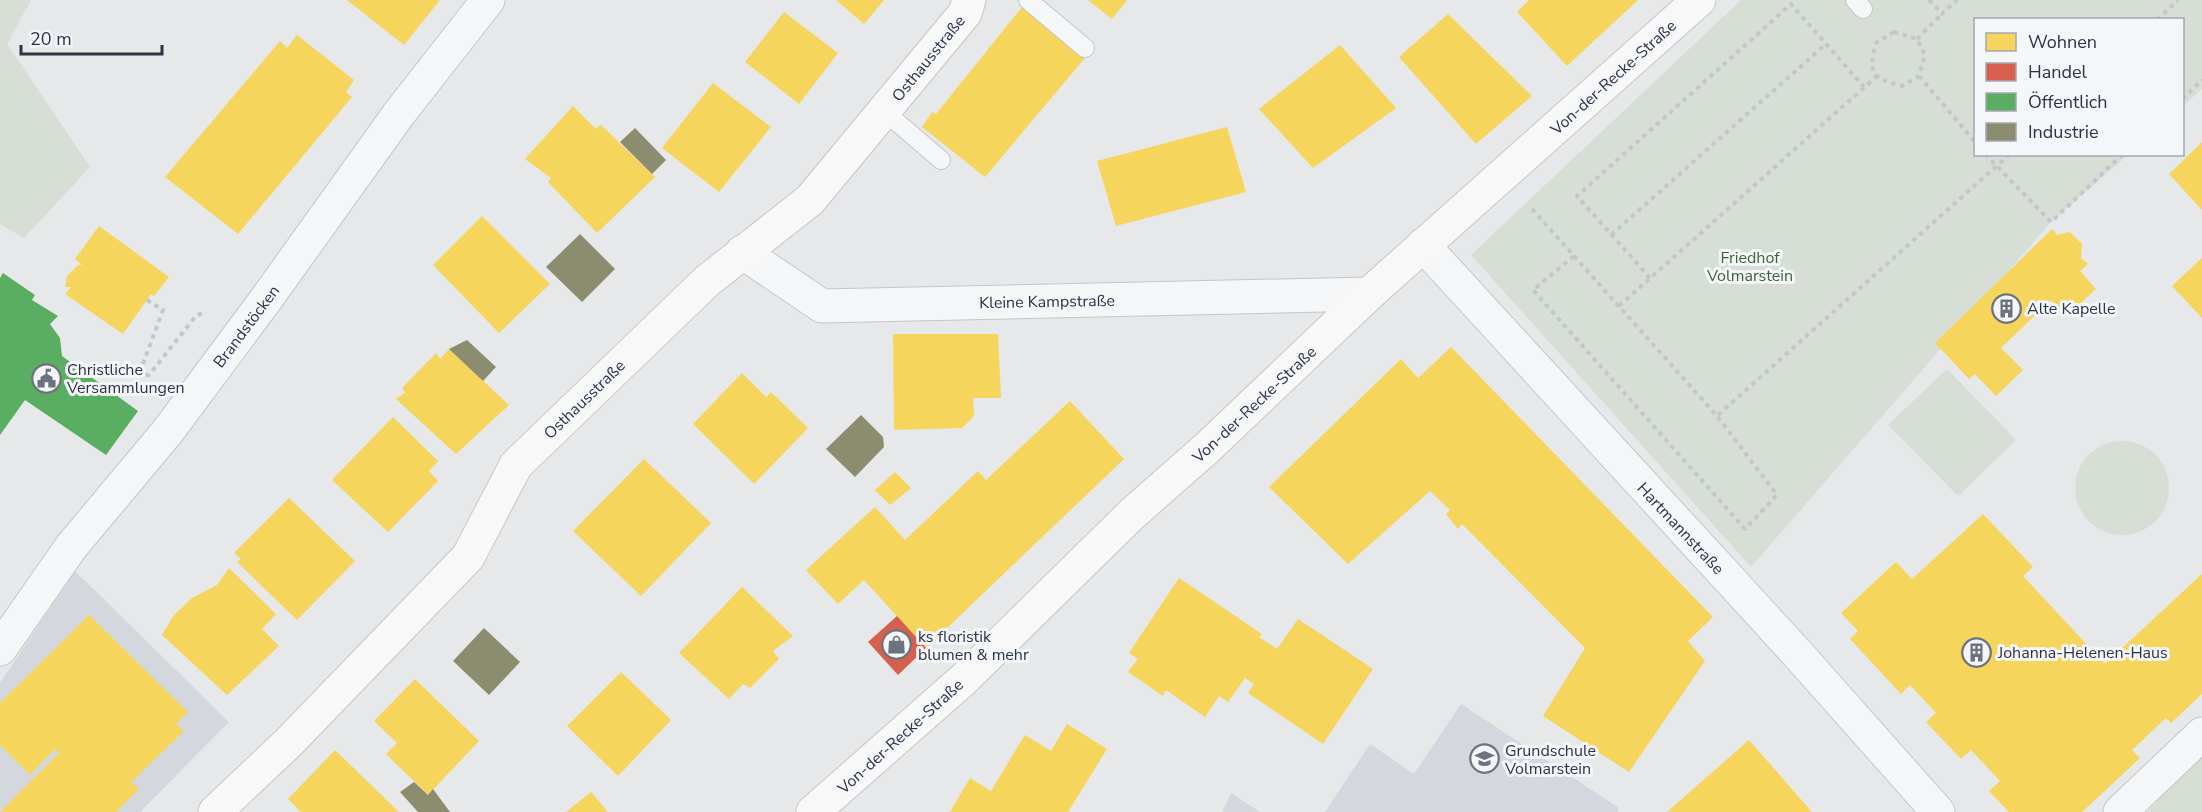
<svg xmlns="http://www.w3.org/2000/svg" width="2202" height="812" viewBox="0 0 2202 812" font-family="'Nunito Sans',sans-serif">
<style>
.built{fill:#d4d7dd}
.green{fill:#d6ded6}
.homes{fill:#f6d55c}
.shops{fill:#d6604d}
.public{fill:#5aae61}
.industry{fill:#8c8c6e}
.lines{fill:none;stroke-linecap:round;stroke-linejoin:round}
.lane-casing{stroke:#c4c6c8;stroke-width:20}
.street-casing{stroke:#c4c6c8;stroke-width:35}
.secondary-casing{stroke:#c4c6c8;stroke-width:35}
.path{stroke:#c5c6ca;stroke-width:4;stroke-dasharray:4.5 4.5;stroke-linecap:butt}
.lane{stroke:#f5f6f7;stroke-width:18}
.street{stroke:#f5f6f7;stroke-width:33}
.secondary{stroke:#f8f8f8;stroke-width:33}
.labels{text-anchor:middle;stroke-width:6;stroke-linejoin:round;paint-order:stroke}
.street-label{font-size:16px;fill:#2b3445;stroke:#f4f6f9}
.park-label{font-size:16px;fill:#3f6138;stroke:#f4f6f9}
.poi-label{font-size:16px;fill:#2b3445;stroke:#f4f6f9;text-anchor:start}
</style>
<rect width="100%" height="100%" fill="#e6e8ea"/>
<g class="built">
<polygon points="75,571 229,722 140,812 0,812 0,683"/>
<polygon points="1461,704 1619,808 1618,812 1325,812 1370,744 1414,774"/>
<polygon points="1231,793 1260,812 1222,812"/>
</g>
<g class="green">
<polygon points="0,0 31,0 7,44 90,167 24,238 0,224"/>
<polygon points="1741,0 2202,0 2202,89 2183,106 2182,20 1976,20 1976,154 2128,155 2051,222 1751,567 1471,255"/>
<polygon points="1947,369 2016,440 1958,496 1888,425"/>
<circle cx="2122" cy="488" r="47"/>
<polygon points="2202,755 2202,812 2147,812"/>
</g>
<g class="homes">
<polygon points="347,0 440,0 404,45"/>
<polygon points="836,0 884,0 864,24"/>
<polygon points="1088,0 1127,0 1112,19"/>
<polygon points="1529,0 1638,0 1567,66 1517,12"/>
<polygon points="1022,7 1085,58 985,177 922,127 932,112 936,114"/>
<polygon points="784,12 838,53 799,104 745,62"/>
<polygon points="1448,14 1532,96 1476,144 1399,57"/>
<polygon points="297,35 354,80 346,92 352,97 238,234 165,177 280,41 287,48"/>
<polygon points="1340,45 1396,108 1313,168 1259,109"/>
<polygon points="713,83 771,127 719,192 662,148"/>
<polygon points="573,106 596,129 601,125 655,177 597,233 548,182 551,178 525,159"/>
<polygon points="1227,127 1246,192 1116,226 1097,161"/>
<polygon points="2202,142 2202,210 2169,174"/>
<polygon points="482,216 550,284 499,333 433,265"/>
<polygon points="99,226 169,277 154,296 151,294 123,334 65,294 71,287 65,287 67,276 78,265 82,265 75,259"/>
<polygon points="2052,229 2057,235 2070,232 2082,244 2081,258 2088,264 2080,271 2096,289 2066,317 2051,300 2001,348 2023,370 1996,396 1975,374 1969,379 1935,343"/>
<polygon points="2202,258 2202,318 2172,286"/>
<polygon points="893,334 998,334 1001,398 973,398 974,416 962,428 894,430"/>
<polygon points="1451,347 1713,617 1688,641 1705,661 1629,772 1543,716 1585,648 1462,524 1458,529 1446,514 1450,510 1430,491 1348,564 1269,487 1401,359 1418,378"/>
<polygon points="449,349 509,405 456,454 396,399 405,393 402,388 436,353 440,359"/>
<polygon points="742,373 766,397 771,392 808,428 754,484 693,424"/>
<polygon points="1070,401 1124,459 926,648 864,580 838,604 806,570 875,507 905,540 978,471 986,480"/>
<polygon points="393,417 438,461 429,471 438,481 388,532 332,480"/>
<polygon points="644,459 711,523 641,596 573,531"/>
<polygon points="895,472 911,488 890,505 875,490"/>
<polygon points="289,498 355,561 297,620 237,562 241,559 234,553"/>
<polygon points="1983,514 2033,567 2023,576 2105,664 2202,574 2202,694 2171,723 2166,718 2132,750 2140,758 2082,812 2009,812 1989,791 2000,781 1971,750 1961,759 1926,722 1936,713 1910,685 1901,694 1850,639 1858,631 1841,613 1896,562 1912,579"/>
<polygon points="229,568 276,614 262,629 279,646 227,695 162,635 174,615 192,598 217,585"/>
<polygon points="1179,578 1262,634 1259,637 1277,649 1298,619 1373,669 1323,744 1248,693 1254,684 1245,678 1228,702 1219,696 1205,717 1166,690 1163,696 1128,672 1138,659 1129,653"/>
<polygon points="742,587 793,636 773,651 779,659 750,688 743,684 729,699 679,653"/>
<polygon points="89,615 188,712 176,724 184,731 131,782 139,789 116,812 0,812 59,753 55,749 30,775 0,745 0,703"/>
<polygon points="621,672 671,720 618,776 567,726"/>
<polygon points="415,679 479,741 428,795 386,754 397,743 374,721"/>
<polygon points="1067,724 1107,749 1068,812 950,812 970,778 991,791 1025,735 1051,751"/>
<polygon points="1749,740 1812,812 1667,812"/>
<polygon points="335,750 399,812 301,812 288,799"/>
<polygon points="591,792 608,812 566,812"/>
</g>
<polygon class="shops" points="897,616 926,648 898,675 868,642"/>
<polygon class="public" points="3,273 35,295 32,300 58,316 50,324 60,338 62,356 138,411 106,455 25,400 0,435 0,278"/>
<g class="industry">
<polygon points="635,128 666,160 652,174 620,142"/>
<polygon points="580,234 615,269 582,302 546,267"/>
<polygon points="467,340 496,367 483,381 449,349"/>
<polygon points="861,415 883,437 884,447 855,477 826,449"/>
<polygon points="484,628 520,662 489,695 453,661"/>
<polygon points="414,782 428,795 433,789 450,812 418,812 400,792"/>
</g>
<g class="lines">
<defs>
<g id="lane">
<polyline points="1028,0 1085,48"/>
<polyline points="1855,0 1863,9"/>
<polyline points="884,111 941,160"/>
</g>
<g id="street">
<polyline points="1423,245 1796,652 1938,812"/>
<polyline points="742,252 822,306 1369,294"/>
<polyline points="0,649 71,547 168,431 267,298 398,115 488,0"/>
<polyline points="2120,812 2202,734"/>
</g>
<g id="secondary">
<polyline points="215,812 289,742 468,557 516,465 707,281 810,200 965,13 969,0"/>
<polyline points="813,812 964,679 1132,514 1207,448 1369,294 1699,0"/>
</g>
</defs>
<use href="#lane" class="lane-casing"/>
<use href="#street" class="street-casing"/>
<use href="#secondary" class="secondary-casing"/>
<g class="path">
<polyline points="1929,0 1942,14 1957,0"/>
<polyline points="2157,20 2178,0"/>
<path d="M 1894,32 L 1917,39 L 1925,55 L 1919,76 L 1902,86 C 1871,78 1868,73 1876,43 Z"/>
<polyline points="1917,39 1942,14"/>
<polyline points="1919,76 1976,143"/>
<polyline points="2182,99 2202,80"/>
<polyline points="1985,154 2051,222 2123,154"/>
<polyline points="1532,209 1717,416 2010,154"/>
<polyline points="1611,235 1826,44"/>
<polyline points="1574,256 1533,290 1745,529 1777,495 1717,416"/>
<polyline points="1650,278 1577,196 1791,4 1864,87"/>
<polyline points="147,300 163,310 141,369 144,375 149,375 195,317 200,314 202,315"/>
<polyline points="1619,306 1877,76"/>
</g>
<use href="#lane" class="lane"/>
<use href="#street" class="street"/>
<use href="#secondary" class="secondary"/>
</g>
<defs>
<symbol id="building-ring" viewBox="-11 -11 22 22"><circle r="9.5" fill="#f4f6f9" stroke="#6c737f" stroke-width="1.5"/><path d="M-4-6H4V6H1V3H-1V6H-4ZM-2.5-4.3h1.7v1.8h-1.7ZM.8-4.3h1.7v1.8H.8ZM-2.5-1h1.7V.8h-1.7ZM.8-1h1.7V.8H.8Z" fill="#6c737f"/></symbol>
<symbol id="civic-ring" viewBox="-11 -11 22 22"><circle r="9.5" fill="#f4f6f9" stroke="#6c737f" stroke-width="1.5"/><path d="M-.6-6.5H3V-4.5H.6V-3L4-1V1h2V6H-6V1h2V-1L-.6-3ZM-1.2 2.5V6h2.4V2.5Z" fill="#6c737f"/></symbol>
<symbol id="shop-ring" viewBox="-11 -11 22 22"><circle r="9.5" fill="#f4f6f9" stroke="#6c737f" stroke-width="1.5"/><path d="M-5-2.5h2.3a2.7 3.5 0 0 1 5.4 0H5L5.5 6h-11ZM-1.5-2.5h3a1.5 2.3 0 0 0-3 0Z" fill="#6c737f"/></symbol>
<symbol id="school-ring" viewBox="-11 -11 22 22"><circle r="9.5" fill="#f4f6f9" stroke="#6c737f" stroke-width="1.5"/><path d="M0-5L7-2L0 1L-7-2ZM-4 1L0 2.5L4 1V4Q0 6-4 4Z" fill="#6c737f"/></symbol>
</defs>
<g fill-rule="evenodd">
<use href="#building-ring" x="1990" y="292" width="33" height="33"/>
<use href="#civic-ring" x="30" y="362" width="33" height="33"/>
<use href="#shop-ring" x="880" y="628" width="33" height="33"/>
<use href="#building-ring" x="1960" y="636" width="33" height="33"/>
<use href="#school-ring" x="1468" y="742" width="33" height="33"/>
</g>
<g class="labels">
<g class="street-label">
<text transform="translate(928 58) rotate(-51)" y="6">Osthausstraße</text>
<text transform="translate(1613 77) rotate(-42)" y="6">Von-der-Recke-Straße</text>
<text transform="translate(1047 301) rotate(-1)" y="6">Kleine Kampstraße</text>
<text transform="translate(246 326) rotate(-53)" y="6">Brandstöcken</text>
<text transform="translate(584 399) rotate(-44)" y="6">Osthausstraße</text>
<text transform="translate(1254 404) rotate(-43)" y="6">Von-der-Recke-Straße</text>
<text transform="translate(1681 528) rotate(47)" y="6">Hartmannstraße</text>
<text transform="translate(900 736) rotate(-42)" y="6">Von-der-Recke-Straße</text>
</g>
<g class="park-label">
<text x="1750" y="263">Friedhof<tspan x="1750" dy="18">Volmarstein</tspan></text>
</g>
<g class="poi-label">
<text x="2027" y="314">Alte Kapelle</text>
<text x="67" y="375">Christliche<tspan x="67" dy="18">Versammlungen</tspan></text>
<text x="918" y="642">ks floristik<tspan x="918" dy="18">blumen &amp; mehr</tspan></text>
<text x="1998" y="658">Johanna-Helenen-Haus</text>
<text x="1505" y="756">Grundschule<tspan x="1505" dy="18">Volmarstein</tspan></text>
</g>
</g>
<rect x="1974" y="18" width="210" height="138" fill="#f4f6f9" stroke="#a4a8b1" stroke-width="1.5"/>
<rect x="1986" y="33" width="30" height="18" fill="#f6d55c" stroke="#a4a8b1" stroke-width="1.5"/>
<text x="2028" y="48" font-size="18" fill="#2b3445">Wohnen</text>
<rect x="1986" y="63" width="30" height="18" fill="#d6604d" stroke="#a4a8b1" stroke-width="1.5"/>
<text x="2028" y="78" font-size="18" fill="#2b3445">Handel</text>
<rect x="1986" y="93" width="30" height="18" fill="#5aae61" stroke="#a4a8b1" stroke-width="1.5"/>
<text x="2028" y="108" font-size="18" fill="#2b3445">Öffentlich</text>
<rect x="1986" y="123" width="30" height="18" fill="#8c8c6e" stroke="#a4a8b1" stroke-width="1.5"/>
<text x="2028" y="138" font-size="18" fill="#2b3445">Industrie</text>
<path d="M21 45v9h141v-9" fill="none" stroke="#2b3445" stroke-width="3"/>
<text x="30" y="45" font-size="18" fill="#2b3445" stroke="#f4f6f9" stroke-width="4.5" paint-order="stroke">20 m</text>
</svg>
